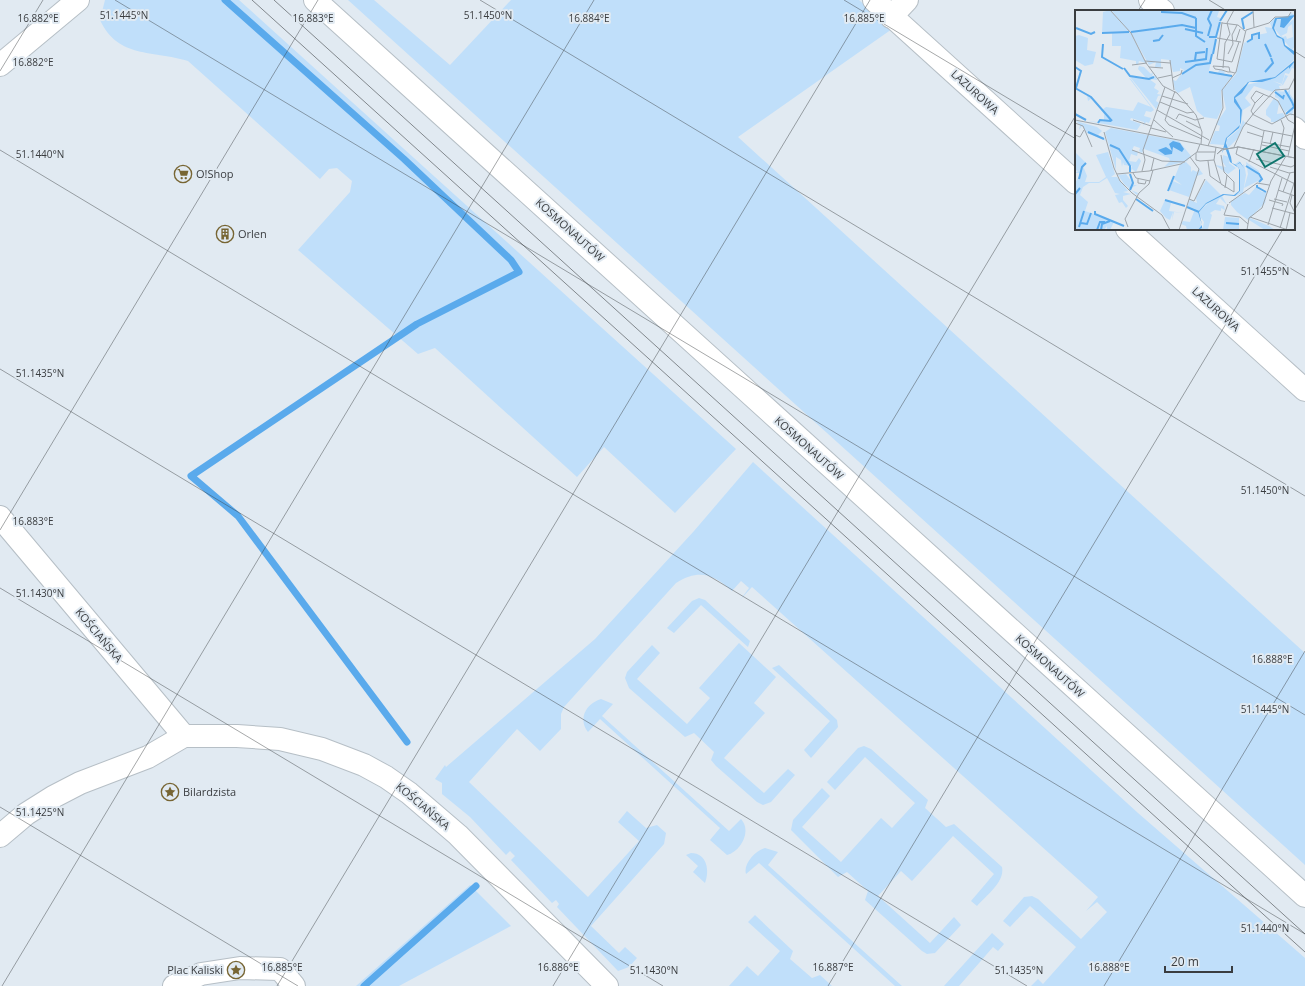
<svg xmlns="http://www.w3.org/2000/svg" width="1305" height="986" viewBox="0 0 1305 986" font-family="'Open Sans',sans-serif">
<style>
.green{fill:#c0dffa}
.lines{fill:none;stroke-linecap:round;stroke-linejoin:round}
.stream{stroke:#5aaaec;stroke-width:7}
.street-casing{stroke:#b6bfc6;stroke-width:24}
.secondary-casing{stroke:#b6bfc6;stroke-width:24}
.street{stroke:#fff;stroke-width:22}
.secondary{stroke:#fff;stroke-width:22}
.tram{stroke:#82888d;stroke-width:1}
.ticks{fill:none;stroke:#3a3d40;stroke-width:1;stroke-opacity:0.45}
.labels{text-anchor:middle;stroke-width:4;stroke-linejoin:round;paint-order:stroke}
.street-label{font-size:11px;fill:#3a3d40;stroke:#e1eaf2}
.poi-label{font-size:11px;fill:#3a3d40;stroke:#e1eaf2;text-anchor:start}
.inset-river{fill:none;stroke:#5aaaec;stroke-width:2}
.inset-road{fill:none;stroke:#9ea5ab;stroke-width:1}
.view{fill:#0f766e;fill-opacity:0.15;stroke:#0f766e;stroke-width:2}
.inset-edge{fill:none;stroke:#3a3d40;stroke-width:2}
.ticks-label{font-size:10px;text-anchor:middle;fill:#3a3d40;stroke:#e1eaf2;stroke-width:4;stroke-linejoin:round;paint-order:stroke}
</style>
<rect width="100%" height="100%" fill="#e1eaf2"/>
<g class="green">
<path d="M 105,0 L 239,0 L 736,449 L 675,513 L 604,447 L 577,477 L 435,348 L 418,354 L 298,250 L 350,192 L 352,181 L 337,168 L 329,169 L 320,179 L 188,61 C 153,50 118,59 100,20 Z"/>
<polygon points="348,0 374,0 450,65 511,0 859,0 892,29 738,137 1305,653 1305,865"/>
<path d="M 753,462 L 1138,813 L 1305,958 L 1305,986 L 1031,986 L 1038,979 L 1043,984 L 1076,947 L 1030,906 L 1010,927 L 1003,921 L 1024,897 L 1032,896 L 1038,899 L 1081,939 L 1107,912 L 1097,902 L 1086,911 L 1098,897 L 752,587 L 740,600 L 749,588 L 741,581 L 732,591 C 713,574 699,569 676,583 L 564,707 L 561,714 L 561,729 L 540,751 L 517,729 L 469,782 L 588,897 L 639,841 L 618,822 L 627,811 L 646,828 L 657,825 L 666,833 L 664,844 L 591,926 L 619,953 L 625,947 L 637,958 L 629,967 L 618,971 L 557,907 L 559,904 L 556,900 L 552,903 L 511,860 L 515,856 L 510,851 L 506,855 L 470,817 L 442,794 L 442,783 L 435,779 L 445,765 L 446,767 L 595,639 L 694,531 Z"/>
<polygon points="699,598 705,600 750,641 748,647 701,605 674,633 667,628 692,601"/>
<polygon points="739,643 776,677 754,703 765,713 724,758 764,793 788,769 795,775 771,802 763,805 757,802 716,766 711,760 714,752 694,733 685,737 629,688 625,678 627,672 652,645 660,653 637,679 687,724 710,698 699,688"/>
<polygon points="779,665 837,720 838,727 811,758 804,750 830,721 772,668"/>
<path d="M 601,699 L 613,704 L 602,716 L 729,831 L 741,819 C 752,831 741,851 727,855 L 710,840 L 720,828 L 600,719 L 588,732 C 578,720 585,704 601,699 Z"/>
<path d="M 864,746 L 871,749 L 928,800 L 925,808 L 946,827 L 954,824 L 1002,867 C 1005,882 987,895 977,906 L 971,901 L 994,874 L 953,836 L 912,881 L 901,871 L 878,896 L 930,943 L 954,917 L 961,925 L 935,953 L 927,954 L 922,951 L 865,900 L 868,891 L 847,872 L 838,877 L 791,830 L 793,820 L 822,788 L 830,796 L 802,827 L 841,862 L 881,818 L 892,828 L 915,803 L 865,757 L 835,790 L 827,782 L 858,748 Z"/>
<path d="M 765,848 L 778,852 L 768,865 L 902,986 L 895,986 L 759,863 L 746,874 C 743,864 755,851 765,848 Z"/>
<path d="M 691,853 C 707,853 710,871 705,883 L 693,872 L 698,866 L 686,855 Z"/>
<polygon points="470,885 511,926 399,986 356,986"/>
<polygon points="755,915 793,951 790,959 812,978 820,975 832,986 729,986 747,966 758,976 780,951 748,922"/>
<polygon points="992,933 1004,944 998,951 993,947 959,986 944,986"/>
</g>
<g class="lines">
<g class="stream">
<polyline points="225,0 404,159 511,260 519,272 417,324 191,476 238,516 407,742"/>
<polyline points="364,986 476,886"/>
</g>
<defs>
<g id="street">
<polyline points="874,0 1076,183"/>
<polyline points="1150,0 1163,11"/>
<polyline points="891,17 907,0"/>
<polyline points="0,65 78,0"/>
<polyline points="1294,128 1305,138"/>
<polyline points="1127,229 1305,390"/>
<polyline points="0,517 184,736"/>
<polyline points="0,836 26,814 53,797 80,783 148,757 184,736 237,736 280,739 322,749 364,765 386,777 409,793 458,835 607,986"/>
<polyline points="174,986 201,974 240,968 280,969 294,986"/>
</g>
<polyline id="secondary" points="315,0 1305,896"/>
</defs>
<use href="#street" class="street-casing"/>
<use href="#secondary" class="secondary-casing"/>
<use href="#street" class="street"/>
<use href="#secondary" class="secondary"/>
<g class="tram">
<polyline points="252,0 1305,952"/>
<polyline points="274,0 1305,934"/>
</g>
</g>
<path class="ticks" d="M 115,0 L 1305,715M 480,0 L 1305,496M 844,0 L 1076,139M 1209,0 L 1227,11M 1138,11 L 1145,0M 1294,51 L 1305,58M 0,71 L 43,0M 0,150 L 1305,934M 1294,211 L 1305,192M 1225,229 L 1305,277M 0,369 L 1027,986M 0,530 L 318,0M 0,588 L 663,986M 0,807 L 298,986M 2,986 L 594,0M 277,986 L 870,0M 553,986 L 1076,115M 828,986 L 1283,229M 1104,986 L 1305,651"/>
<defs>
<symbol id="supermarket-ring" viewBox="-11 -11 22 22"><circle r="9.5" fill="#e1eaf2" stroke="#776533" stroke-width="1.5"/><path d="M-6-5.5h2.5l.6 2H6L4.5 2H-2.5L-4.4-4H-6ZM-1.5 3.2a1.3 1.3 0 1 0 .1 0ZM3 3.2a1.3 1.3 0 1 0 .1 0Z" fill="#776533"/></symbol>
<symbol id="building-ring" viewBox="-11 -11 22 22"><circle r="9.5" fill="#e1eaf2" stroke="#776533" stroke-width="1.5"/><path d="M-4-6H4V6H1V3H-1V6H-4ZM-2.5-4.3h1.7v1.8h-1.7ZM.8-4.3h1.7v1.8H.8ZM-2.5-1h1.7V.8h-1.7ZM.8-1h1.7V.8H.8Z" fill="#776533"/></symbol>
<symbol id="sight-ring" viewBox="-11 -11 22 22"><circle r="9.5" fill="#e1eaf2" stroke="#776533" stroke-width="1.5"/><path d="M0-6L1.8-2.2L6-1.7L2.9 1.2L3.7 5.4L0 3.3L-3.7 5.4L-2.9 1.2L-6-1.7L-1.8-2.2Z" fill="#776533"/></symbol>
</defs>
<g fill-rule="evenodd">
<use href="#supermarket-ring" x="173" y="164" width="20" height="20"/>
<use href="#building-ring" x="215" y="224" width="20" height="20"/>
<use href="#sight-ring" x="160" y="782" width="20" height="20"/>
<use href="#sight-ring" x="226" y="960" width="20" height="20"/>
</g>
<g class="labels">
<g class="street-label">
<text transform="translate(975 92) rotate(42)" y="4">LAZUROWA</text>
<text transform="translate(570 230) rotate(42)" y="4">KOSMONAUTÓW</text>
<text transform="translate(1216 309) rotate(42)" y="4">LAZUROWA</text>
<text transform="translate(809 448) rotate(42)" y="4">KOSMONAUTÓW</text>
<text transform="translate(99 635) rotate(50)" y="4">KOŚCIAŃSKA</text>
<text transform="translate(1050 666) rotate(42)" y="4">KOSMONAUTÓW</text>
<text transform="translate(423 806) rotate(40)" y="4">KOŚCIAŃSKA</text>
</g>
<g class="poi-label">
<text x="196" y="178">O!Shop</text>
<text x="238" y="238">Orlen</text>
<text x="183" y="796">Bilardzista</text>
<text x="223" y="974" text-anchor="end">Plac Kaliski</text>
</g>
</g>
<g transform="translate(1075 10)">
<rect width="220" height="220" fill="#e1eaf2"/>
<path d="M 35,0 L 56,24 L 71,53 L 64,51 L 63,55 L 61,55 L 61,51 L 45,48 L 46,36 L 37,36 L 37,23 L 27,23 L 28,2 ZM 36,0 L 144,1 L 142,7 L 145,8 L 134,61 L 143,63 L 144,60 L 150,61 L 149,64 L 157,66 L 146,81 L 147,98 L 142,109 L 129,107 L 122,101 L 115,77 L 103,83 L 100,80 L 98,70 L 101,71 L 109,60 L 105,58 L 105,61 L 98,62 L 95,50 L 86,49 L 86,57 L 80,57 L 81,52 L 74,55 L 57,25 ZM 216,3 L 220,5 L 210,8 L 200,8 L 197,18 L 202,27 L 207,29 L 209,36 L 219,45 L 220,49 L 200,67 L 171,73 L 159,88 L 165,100 L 165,115 L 152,127 L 150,135 L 135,134 L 140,121 L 144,121 L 145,116 L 141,114 L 151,99 L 147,80 L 161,64 L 169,33 L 177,29 L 177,26 L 192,23 L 190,17 L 197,18 L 195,13 L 199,8 L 211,8 ZM 217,7 L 214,13 L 220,8 L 220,36 L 217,40 L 220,44 L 199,18 L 202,9 L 206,9 L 205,17 L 208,18 L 206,16 L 208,9 ZM 217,14 L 218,27 L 212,29 L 211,26 L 208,27 L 206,26 L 212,23 L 213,17 ZM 4,25 L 13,28 L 12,40 L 21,42 L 18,54 L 10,56 L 0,50 L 0,26 ZM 220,51 L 220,59 L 217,58 L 214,64 L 210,63 L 207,74 L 198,71 L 207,75 L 210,65 L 213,66 L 208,75 L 204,76 L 205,79 L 198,82 L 179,76 L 170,88 L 176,95 L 168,100 L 167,107 L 166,99 L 160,89 L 171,75 L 200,68 ZM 64,56 L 69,57 L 76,64 L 78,62 L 77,67 L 81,65 L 82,70 L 74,69 L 81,74 L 79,78 L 84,81 L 82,84 L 87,85 L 83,86 L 81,91 L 84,93 L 81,99 L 55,67 L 72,69 L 63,59 ZM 0,57 L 6,61 L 2,78 L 17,87 L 27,100 L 31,97 L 58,101 L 63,92 L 76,97 L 54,68 L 56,69 L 79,100 L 76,102 L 71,101 L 69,106 L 76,108 L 74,113 L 71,112 L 68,116 L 69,112 L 56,108 L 55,110 L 66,114 L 62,120 L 13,111 L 0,104 L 13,111 L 22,112 L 29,110 L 29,104 L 17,88 L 13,91 L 12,85 L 0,78 L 5,61 ZM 215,78 L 215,84 L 220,91 L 217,106 L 213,102 L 210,105 L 213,100 L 209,103 L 204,93 L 202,104 L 208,103 L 210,107 L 202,112 L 196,112 L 196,109 L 191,105 L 191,100 L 199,88 L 203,91 L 204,89 L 200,87 L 200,81 L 213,82 ZM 168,110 L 170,113 L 162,129 L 153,138 L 151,130 L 164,119 ZM 1,111 L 22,117 L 27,121 L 23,125 L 29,128 L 31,131 L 12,123 L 7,116 L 4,120 L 5,115 ZM 36,118 L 104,131 L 116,146 L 112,151 L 89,157 L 95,151 L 94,148 L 69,139 L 67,143 L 64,141 L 65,138 L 59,136 L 57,140 L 63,142 L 62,146 L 56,144 L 54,151 L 61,152 L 64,148 L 66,151 L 61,162 L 57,159 L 55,162 L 57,156 L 49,155 L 48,152 L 47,157 L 46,150 L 41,147 L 41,160 L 30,122 ZM 152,141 L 155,147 L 154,153 L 161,158 L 153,164 L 140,155 L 151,157 L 147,151 L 148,145 L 154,147 ZM 0,142 L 11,153 L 8,156 L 12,166 L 10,172 L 24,172 L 31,167 L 21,145 L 33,142 L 40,164 L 36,167 L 42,167 L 53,181 L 48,182 L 56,184 L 48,186 L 48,190 L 53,196 L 51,198 L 47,192 L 44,193 L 40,185 L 45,184 L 40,183 L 32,168 L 24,173 L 14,173 L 8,177 L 5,185 L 13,192 L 10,201 L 19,204 L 20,200 L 20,204 L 34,209 L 46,215 L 39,212 L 35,220 L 32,220 L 32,216 L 29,220 L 0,220 L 0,173 L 6,163 L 0,163 L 3,161 L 0,160 ZM 164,151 L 165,152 L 161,155 L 165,153 L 170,159 L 168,155 L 169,154 L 170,159 L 171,165 L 168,183 L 160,186 L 165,182 L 165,162 L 164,158 L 159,155 ZM 111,152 L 116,157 L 116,162 L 118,160 L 122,162 L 124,159 L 128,164 L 122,166 L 114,187 L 94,180 L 98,171 L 107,175 L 99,169 L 105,154 ZM 171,152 L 184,161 L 183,165 L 187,169 L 169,178 L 173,164 ZM 51,164 L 59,175 L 62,175 L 69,178 L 62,175 L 58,177 L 56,180 L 63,183 L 62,185 L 49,174 L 43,165 ZM 131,170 L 146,185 L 131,193 L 124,201 L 126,217 L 123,220 L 112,220 L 111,216 L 106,214 L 108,211 L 115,212 L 120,199 L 112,196 L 115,190 L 122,193 L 121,188 ZM 181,177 L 187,182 L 192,182 L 190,193 L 173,210 L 162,202 L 156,195 L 156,191 L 170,183 L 174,185 ZM 147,186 L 152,195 L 145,188 L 141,194 L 149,196 L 150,200 L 146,198 L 146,201 L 140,200 L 135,203 L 137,205 L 133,219 L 140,220 L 124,220 L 128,217 L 129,212 L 124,205 L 125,201 L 132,194 ZM 90,190 L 96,193 L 94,201 L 109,203 L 99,202 L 97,210 L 98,202 L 95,210 L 91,208 L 85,201 ZM 150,207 L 164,208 L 164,220 L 148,220 ZM 175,208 L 194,216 L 200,220 L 190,220 L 174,210 Z" fill="#c0dffa" fill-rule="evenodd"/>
<path d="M 220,5 L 209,18 L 205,17 L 206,9 L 202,9 L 199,18 L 202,25 L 209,29 L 210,35 L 219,41 L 220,44 L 220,51 L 214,59 L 214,57 L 200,68 L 187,72 L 174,72 L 167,83 L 160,88 L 167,100 L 166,112 L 164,118 L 152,128 L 151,133 L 156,147 L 157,153 L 161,155 L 165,152 L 170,159 L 165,153 L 161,155 L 165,160 L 165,181 L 160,186 L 149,185 L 131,194 L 124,202 L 127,215 L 127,218 L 123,220 L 127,215 L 123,202 L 131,193 L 148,184 L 159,185 L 164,181 L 164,158 L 155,152 L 150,137 L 147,143 L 151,128 L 165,115 L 165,100 L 159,92 L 159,87 L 173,72 L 200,67 L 219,51 L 219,45 L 209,36 L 207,29 L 202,27 L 197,18 L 200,8 ZM 98,131 L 105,133 L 109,139 L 107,142 L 98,137 L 97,144 L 90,145 L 83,140 L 91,137 L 97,141 L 94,134 Z" fill="#5aaaec"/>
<path class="inset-river" d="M 86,2 L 107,3 L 121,8M 121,8 L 121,26 L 130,32M 145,11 L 152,0M 1,18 L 16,24 L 20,22M 86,18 L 107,15 L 121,18M 110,19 L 128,23M 169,19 L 167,9 L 178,2M 56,22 L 86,18M 27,23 L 54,22M 133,26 L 136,15 L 133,9 L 137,0M 134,27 L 141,27 L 145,12M 78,31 L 84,30 L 88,25M 172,32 L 177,29 L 177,25 L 184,23 L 184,29M 28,34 L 27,47 L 48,59M 190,34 L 196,47M 138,44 L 141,29M 120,50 L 121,43 L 130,42M 110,52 L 131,49 L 132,38M 0,57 L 6,61 L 1,78M 49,58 L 55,66 L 74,69 L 79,67M 134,62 L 157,66M 190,62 L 198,53 L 196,48M 107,64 L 121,55 L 135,53 L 137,44M 0,78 L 16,87 L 37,111M 210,80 L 217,92M 200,82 L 208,88 L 209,85M 0,104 L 11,110M 211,104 L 219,97 L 217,92M 23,113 L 25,110 L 36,111M 13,122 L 29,129M 35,135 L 44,139 L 55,156 L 55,162M 171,156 L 184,164 L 187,169 L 184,172M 55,164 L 58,173 L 55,180M 4,169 L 7,157 L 11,153M 182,175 L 182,177 L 191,182M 93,181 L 99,166M 0,189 L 0,184 L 5,178M 61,189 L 78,201M 90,190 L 110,196M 112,197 L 124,202M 20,201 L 20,204 L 49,216M 6,213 L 12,214 L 16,203M 151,213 L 164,214M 4,217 L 9,201M 22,220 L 25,212 L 30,212M 26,220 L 27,214 L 35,211"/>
<path class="inset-road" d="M 35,0 L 56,23 L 71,53 L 88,76 L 102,83 L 121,105 L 127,122 L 126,134M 178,0 L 179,17M 147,12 L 142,49 L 157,52 L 164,32M 147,13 L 163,15 L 170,21M 152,13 L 159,0M 142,28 L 166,32M 161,31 L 165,19M 153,44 L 158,34 L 157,25 L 162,15M 95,50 L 99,80M 70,51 L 95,53M 57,55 L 72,53M 74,57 L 88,58M 148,58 L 150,33 L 155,24 L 152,13M 155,62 L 154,57 L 138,56 L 140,59 L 147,60 L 153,62 L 156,62 L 160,63M 83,68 L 97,65M 97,68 L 106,64 L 107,60M 100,81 L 90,110 L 94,115 L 127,129M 87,86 L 113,94M 195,86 L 203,91 L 213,110 L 220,114M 85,92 L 112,103 L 119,102M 180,93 L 189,84M 82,100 L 134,130M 177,104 L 197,114 L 215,104 L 220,105M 178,104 L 176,101 L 180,93 L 176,88 L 181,81 L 195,87M 101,109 L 104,104 L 120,110 L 129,108M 0,110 L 150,139 L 164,137 L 220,148M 58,110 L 76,116M 79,110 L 98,127M 111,111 L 125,118M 0,113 L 8,116 L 17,137M 170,113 L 187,120 L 217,126M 76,118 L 91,122M 29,122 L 39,158 L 45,171 L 57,183 L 87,205 L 95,220M 172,122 L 188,127M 0,125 L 5,127 L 9,120M 187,132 L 215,137M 195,134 L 198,122M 187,135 L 214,141M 133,136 L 148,98 L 147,80 L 161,62 L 171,20 L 194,13 L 200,7 L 213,7 L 216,2M 163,136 L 161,144 L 220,174M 141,137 L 139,150 L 146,174 L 159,182 L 159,172 L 149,162 L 146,145M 159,137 L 168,117 L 179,103 L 200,80 L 214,79 L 220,67M 205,138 L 209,118 L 206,110M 57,140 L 87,151 L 110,152M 147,140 L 142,144 L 146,140 L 163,137 L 220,148M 185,141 L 189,121M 122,142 L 140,142M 121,143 L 121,150 L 125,151 L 139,150M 213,146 L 220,115M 181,149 L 216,157 L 220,155M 133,151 L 135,166 L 145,173M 174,152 L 179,139M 195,157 L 214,163 L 220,162M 67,161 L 70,150 L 68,140 L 90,77M 76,161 L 79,148M 58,163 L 61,168 L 75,171M 42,164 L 74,161 L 106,154 L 122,142 L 125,134M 63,169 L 63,173 L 70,174 L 71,171M 150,178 L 152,165M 203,180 L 220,186M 208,182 L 215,163M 217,185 L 215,193 L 220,203M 114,189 L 119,191 L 130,169M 199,189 L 212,192M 194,190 L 208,194 L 207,196M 154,193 L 182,173 L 194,175M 153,194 L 149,205 L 165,207 L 173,214M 197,198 L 220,204M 175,207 L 213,220M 193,215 L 207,168M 53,217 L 50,209 L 64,183 L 74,174 L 78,160M 205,218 L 220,170M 104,220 L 124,159 L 115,147M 172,220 L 174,208 L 187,198 L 196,171 L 211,146M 211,220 L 215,203"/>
<path class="view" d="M 200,133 L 209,146 L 190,157 L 182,144 Z"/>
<rect width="220" height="220" class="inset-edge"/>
</g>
<g class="ticks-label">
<text x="124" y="19">51.1445°N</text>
<text x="488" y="19">51.1450°N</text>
<text x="38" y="22">16.882°E</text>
<text x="313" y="22">16.883°E</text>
<text x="589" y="22">16.884°E</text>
<text x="864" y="22">16.885°E</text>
<text x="33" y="66">16.882°E</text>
<text x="40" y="158">51.1440°N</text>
<text x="1265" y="275">51.1455°N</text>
<text x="40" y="377">51.1435°N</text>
<text x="1265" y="494">51.1450°N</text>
<text x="33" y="525">16.883°E</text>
<text x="40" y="597">51.1430°N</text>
<text x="1272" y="663">16.888°E</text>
<text x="1265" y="713">51.1445°N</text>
<text x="40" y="816">51.1425°N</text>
<text x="1265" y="932">51.1440°N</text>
<text x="282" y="971">16.885°E</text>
<text x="558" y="971">16.886°E</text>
<text x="833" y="971">16.887°E</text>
<text x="1109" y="971">16.888°E</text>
<text x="654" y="974">51.1430°N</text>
<text x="1019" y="974">51.1435°N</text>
</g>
<path d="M1165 966v6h67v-6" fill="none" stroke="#3a3d40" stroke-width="2"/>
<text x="1171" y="966" font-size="12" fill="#3a3d40" stroke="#e1eaf2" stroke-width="3" paint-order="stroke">20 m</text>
</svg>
